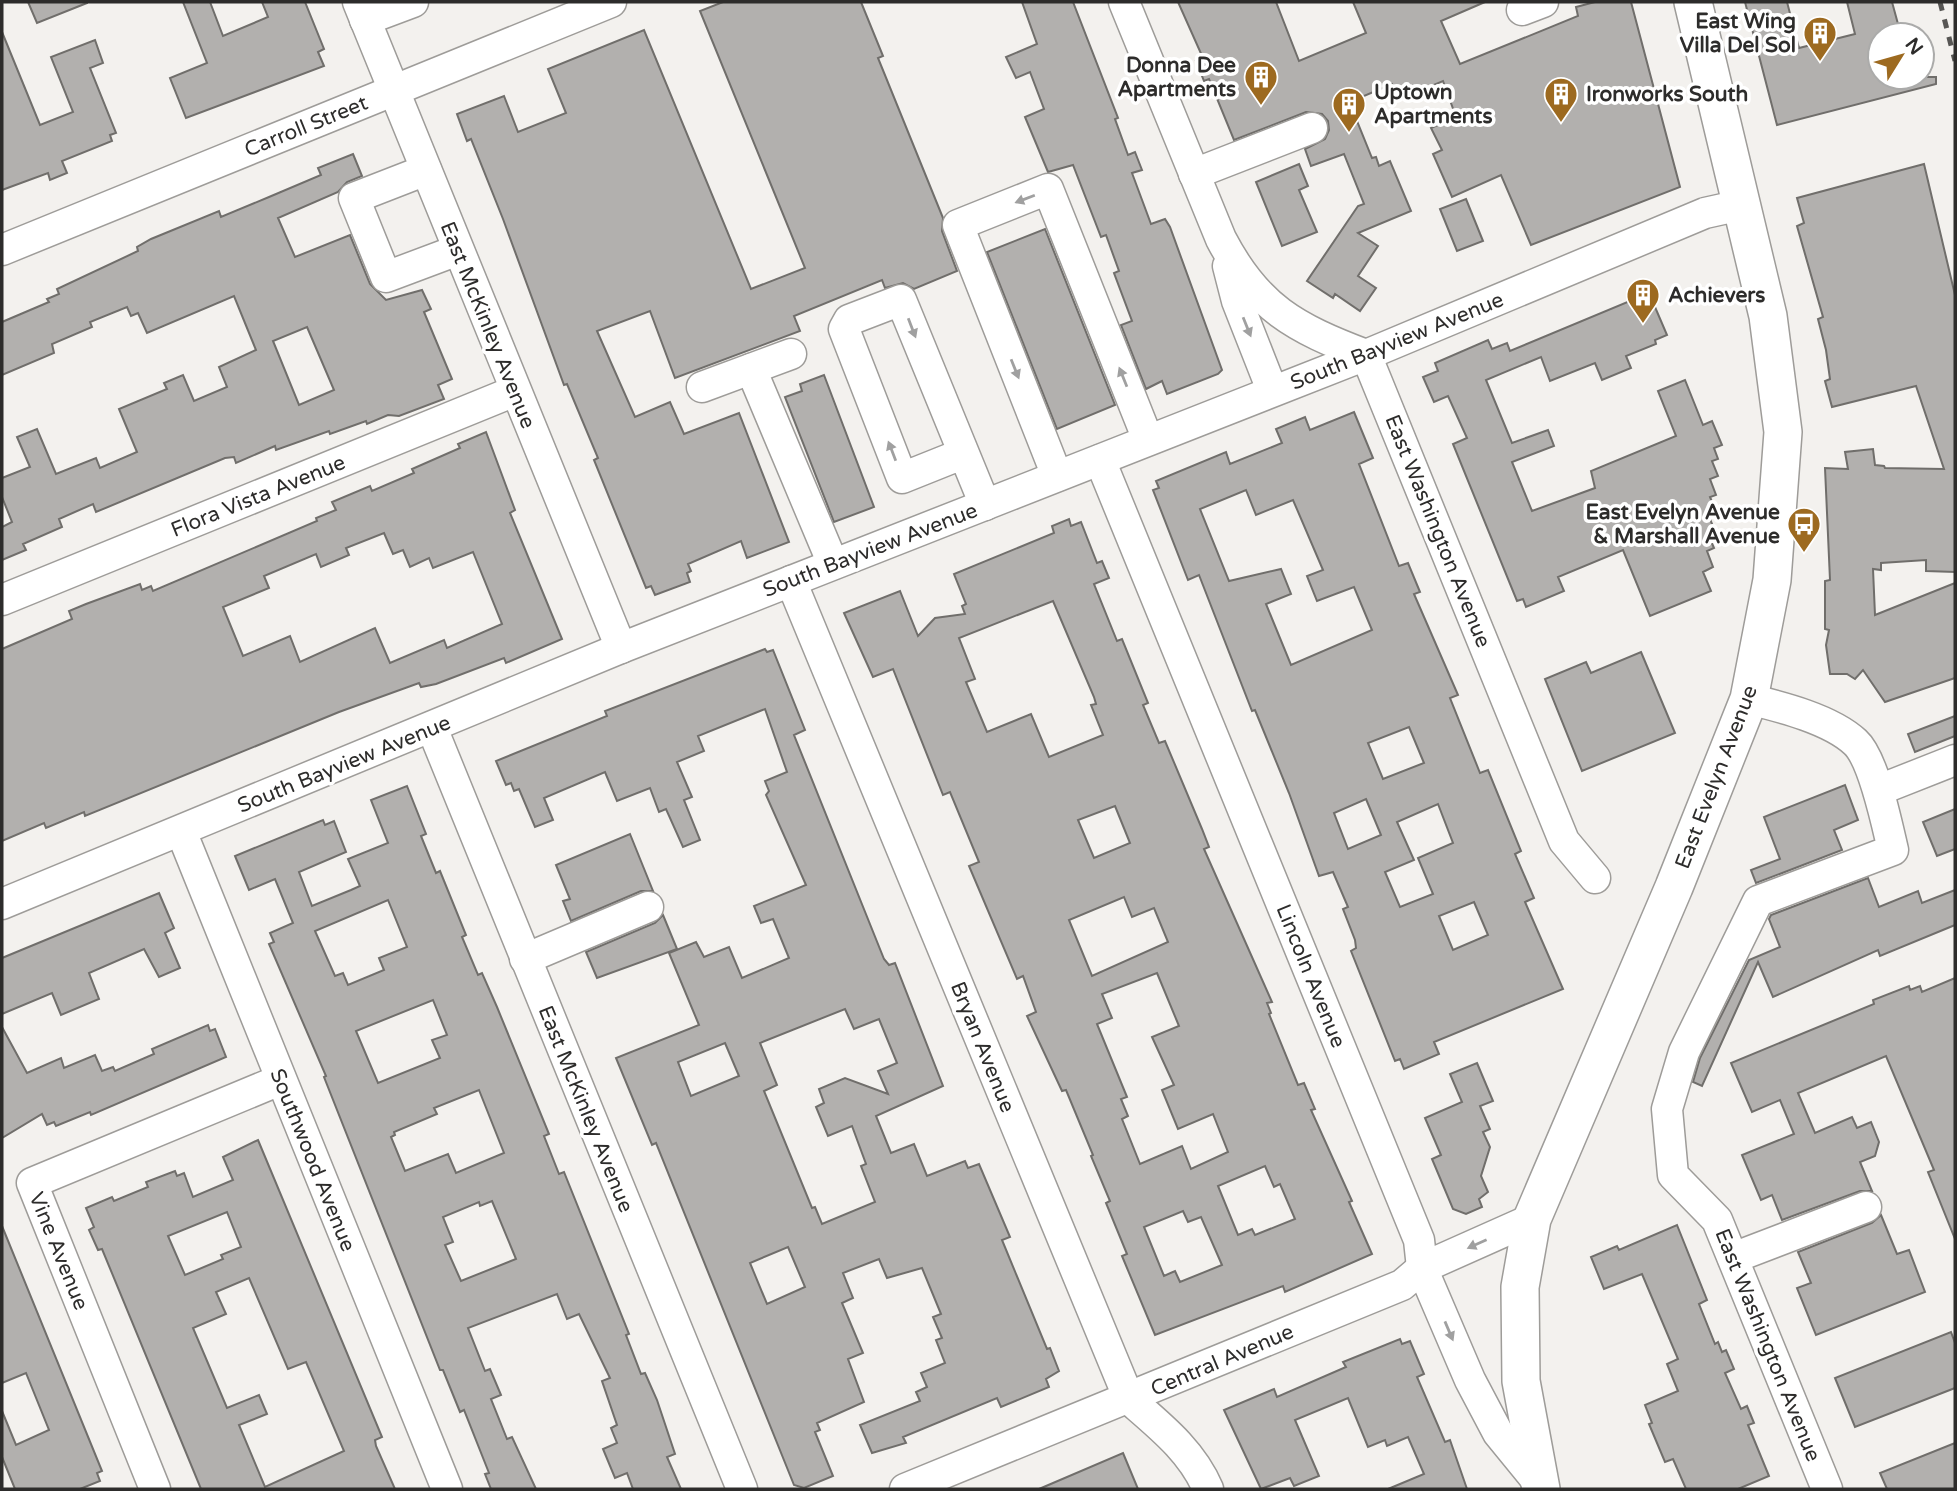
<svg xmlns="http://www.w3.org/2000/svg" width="1957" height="1491" viewBox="0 0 1957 1491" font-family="'Varela Round',sans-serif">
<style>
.building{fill:#b2b0ae;stroke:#706e6b;stroke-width:2;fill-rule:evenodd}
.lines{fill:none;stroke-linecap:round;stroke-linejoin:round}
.minor-casing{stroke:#9e9c99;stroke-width:33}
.major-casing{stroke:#9e9c99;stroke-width:40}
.minor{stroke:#fff;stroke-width:30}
.major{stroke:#fff;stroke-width:37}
.rail{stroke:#575654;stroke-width:5;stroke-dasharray:9 9;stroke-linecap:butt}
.oneway{fill:#a0a0a0}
.labels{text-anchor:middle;stroke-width:7;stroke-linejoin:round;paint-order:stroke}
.poi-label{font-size:21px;font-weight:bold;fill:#2d2c2b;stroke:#fff;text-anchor:end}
.street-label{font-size:21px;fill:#2d2c2b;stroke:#fff}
</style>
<rect width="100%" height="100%" fill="#f3f1ee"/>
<g class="building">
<polygon points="28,2 87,2 87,3 37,23"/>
<polygon points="183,2 210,2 223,36 268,17 262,2 305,2 324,49 318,52 324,66 186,118 170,78 207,63"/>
<polygon points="723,2 861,2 883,56 878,58 943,218 942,231 957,271 914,289 903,283 885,288 882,280 794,316 800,331 675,378 650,311 597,331 635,417 670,402 684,434 739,413 789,542 747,558 741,541 688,564 691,571 687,573 690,582 655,595 651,586 646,588 594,460 598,458 567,384 564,385 503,219 471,139 467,141 457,114 504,96 518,132 566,113 548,69 644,30 751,289 805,268 700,11"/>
<polygon points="1022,2 1073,2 1118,118 1115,119 1128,155 1135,152 1142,170 1132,173 1151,224 1165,219 1170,227 1222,370 1218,374 1167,394 1162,381 1146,389 1121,325 1132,321 1114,273 1119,271 1106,235 1101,237 1073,165 1048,172 1025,117 1044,109 1030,72 1016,78 1006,57 1037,44"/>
<polygon points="1178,2 1276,2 1299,61 1366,33 1353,2 1485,2 1441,21 1460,64 1578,16 1576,7 1595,2 1631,2 1680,187 1531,245 1501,175 1452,197 1433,154 1442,150 1431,128 1456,117 1443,81 1398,100 1392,84 1352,101 1356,110 1353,111 1372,158 1376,157 1379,166 1390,161 1411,211 1358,233 1378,246 1358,276 1376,288 1360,311 1335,294 1333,298 1307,281 1358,206 1364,204 1344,154 1311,166 1305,149 1325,139 1329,130 1328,121 1322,114 1306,112 1234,140 1209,79 1204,81 1196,61 1203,58"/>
<polygon points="1745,2 1787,2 1799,48 1855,34 1847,2 1892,2 1901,35 1880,35 1880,77 1936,77 1936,84 1777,125"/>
<polygon points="2,32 40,125 73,112 51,57 95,40 103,63 90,68 116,133 110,135 112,141 62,161 67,173 50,180 48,173 2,190"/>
<path d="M 353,154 L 362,176 L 347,182 L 338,192 L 278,218 L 295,257 L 350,235 L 370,284 L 386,300 L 422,290 L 431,309 L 424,312 L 452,379 L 438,385 L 444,399 L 399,416 L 388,415 L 367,424 L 366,421 L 330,434 L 329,431 L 276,450 L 275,446 L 236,463 L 234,457 L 225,458 L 96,512 L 93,504 L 59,519 L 62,527 L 23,544 L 26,550 L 2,560 L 2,527 L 12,522 L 2,497 L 2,478 L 30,467 L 17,437 L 37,429 L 56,474 L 96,458 L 100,468 L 137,452 L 119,409 L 167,389 L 164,383 L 183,375 L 194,401 L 227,387 L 219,367 L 256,350 L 234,296 L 147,333 L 138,313 L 131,316 L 127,307 L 90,322 L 92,327 L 52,344 L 54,353 L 2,375 L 2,322 L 49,302 L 47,299 L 59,294 L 57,289 L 138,251 L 137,247 L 151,239 L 219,211 L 221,217 L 269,197 L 321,175 L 318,168 ZM 307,327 L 334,390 L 299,405 L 273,341 Z"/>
<polygon points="1299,164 1308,186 1299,190 1317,232 1282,246 1256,182"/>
<polygon points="1924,164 1955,295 1955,572 1926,571 1926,560 1881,563 1881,570 1873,569 1875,615 1955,583 1955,678 1885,702 1863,670 1855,679 1847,674 1830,674 1826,645 1829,630 1825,629 1825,581 1830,580 1825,468 1848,469 1845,452 1873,449 1875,465 1884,466 1885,468 1944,469 1916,386 1832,407 1825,381 1830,379 1826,350 1818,319 1823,317 1797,226 1804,223 1797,198"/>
<polygon points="1466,199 1483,241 1457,251 1440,209"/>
<polygon points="1045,229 1115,405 1057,429 987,252"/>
<polygon points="1649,293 1667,335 1655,340 1656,344 1626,356 1631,368 1602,380 1595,363 1550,381 1541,357 1486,380 1512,443 1548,430 1554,446 1512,462 1532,511 1595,488 1591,471 1676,436 1658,391 1685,380 1703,425 1712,421 1722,445 1714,448 1718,459 1712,461 1718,476 1710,479 1716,495 1710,497 1715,509 1707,512 1715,531 1708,534 1714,548 1707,551 1713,567 1703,572 1711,591 1650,616 1623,550 1558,577 1564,591 1526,607 1523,599 1517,601 1453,444 1467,438 1448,396 1434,402 1423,377 1438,371 1435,363 1488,340 1492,349 1507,343 1510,351"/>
<polygon points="824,375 874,507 834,522 785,397 802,391 800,384"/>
<path d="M 1354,412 L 1373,458 L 1359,464 L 1399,566 L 1408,563 L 1420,592 L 1414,594 L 1458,695 L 1450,698 L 1480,773 L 1488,770 L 1521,851 L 1515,854 L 1534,898 L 1525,902 L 1563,989 L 1434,1042 L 1439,1054 L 1404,1069 L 1400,1059 L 1395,1061 L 1351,951 L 1356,948 L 1355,940 L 1343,909 L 1348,907 L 1333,872 L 1319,876 L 1289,793 L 1255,710 L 1252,711 L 1199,575 L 1188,580 L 1153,490 L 1159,488 L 1156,481 L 1226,452 L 1230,464 L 1282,443 L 1276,429 L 1305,417 L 1310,430 ZM 1246,490 L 1256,515 L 1293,500 L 1323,570 L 1307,576 L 1317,601 L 1354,587 L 1372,630 L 1291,665 L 1266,604 L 1291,594 L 1281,569 L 1229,581 L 1200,509 ZM 1409,727 L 1424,763 L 1383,779 L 1368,743 ZM 1366,799 L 1381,835 L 1348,849 L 1334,813 ZM 1438,804 L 1453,843 L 1418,858 L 1433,894 L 1400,907 L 1385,872 L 1414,860 L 1397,822 ZM 1474,902 L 1488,935 L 1453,950 L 1439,916 Z"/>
<path d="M 486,432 L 515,510 L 510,513 L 562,639 L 506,663 L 504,658 L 436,684 L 421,687 L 419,683 L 339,712 L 85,816 L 84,812 L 46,828 L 44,823 L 2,841 L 2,649 L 72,619 L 69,611 L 86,604 L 140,584 L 142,590 L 151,586 L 153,591 L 317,521 L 316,518 L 336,510 L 332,502 L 370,486 L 372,491 L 414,473 L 412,469 L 460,448 L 458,444 ZM 384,533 L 393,554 L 403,550 L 410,567 L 429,558 L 433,568 L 473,552 L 502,624 L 447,648 L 444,640 L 390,663 L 375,628 L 300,662 L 290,636 L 243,656 L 223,607 L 269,588 L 264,576 L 316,554 L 321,567 L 349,555 L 346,548 Z"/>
<path d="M 1069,519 L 1071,526 L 1081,522 L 1097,563 L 1102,561 L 1109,578 L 1094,584 L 1117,641 L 1122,639 L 1148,703 L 1143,705 L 1159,743 L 1165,741 L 1202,829 L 1209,847 L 1204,849 L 1272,1002 L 1267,1003 L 1271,1013 L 1269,1014 L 1298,1085 L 1304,1083 L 1315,1109 L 1311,1110 L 1352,1201 L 1349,1202 L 1372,1254 L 1285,1292 L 1283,1286 L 1155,1335 L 1122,1256 L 1127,1254 L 1106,1203 L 1110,1201 L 1091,1156 L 1093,1155 L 1066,1090 L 1062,1091 L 1027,1016 L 1036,1012 L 1023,976 L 1017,979 L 969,866 L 979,862 L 950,792 L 943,795 L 893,669 L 873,677 L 844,613 L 900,591 L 918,636 L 935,618 L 965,614 L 962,606 L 966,604 L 954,574 L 1054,533 L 1052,526 ZM 1053,601 L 1094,697 L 1096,704 L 1091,705 L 1103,735 L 1049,757 L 1031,714 L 987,732 L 966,682 L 975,679 L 959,638 ZM 1115,806 L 1130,843 L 1094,858 L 1078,820 ZM 1124,897 L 1132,917 L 1154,908 L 1168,942 L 1092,976 L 1069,920 ZM 1157,973 L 1179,1026 L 1152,1037 L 1174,1085 L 1162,1090 L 1178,1129 L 1213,1114 L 1228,1152 L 1191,1169 L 1182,1146 L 1140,1164 L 1122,1119 L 1128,1116 L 1121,1099 L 1127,1097 L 1097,1024 L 1112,1018 L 1102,994 ZM 1265,1166 L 1274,1187 L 1280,1184 L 1295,1219 L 1255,1235 L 1252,1229 L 1238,1235 L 1218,1186 ZM 1183,1211 L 1188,1222 L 1201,1217 L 1222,1265 L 1180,1282 L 1175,1271 L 1164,1276 L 1144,1227 Z"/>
<path d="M 765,649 L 767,652 L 773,650 L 805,730 L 794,735 L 884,959 L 889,965 L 895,963 L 943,1086 L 876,1116 L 891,1153 L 914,1144 L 927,1176 L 965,1161 L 968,1168 L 979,1164 L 1010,1237 L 1002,1240 L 1047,1349 L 1050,1348 L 1059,1371 L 1046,1379 L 1049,1387 L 1001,1407 L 997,1398 L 903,1437 L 906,1443 L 872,1453 L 860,1425 L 920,1401 L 916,1392 L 927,1387 L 921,1373 L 945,1363 L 936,1340 L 942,1338 L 933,1317 L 941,1314 L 922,1268 L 887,1278 L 879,1259 L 843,1273 L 853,1298 L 842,1303 L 863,1353 L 848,1359 L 864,1402 L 817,1423 L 820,1430 L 815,1432 L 833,1476 L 804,1488 L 794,1485 L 656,1143 L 652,1145 L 616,1058 L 699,1025 L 669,953 L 696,942 L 704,957 L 729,947 L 742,978 L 789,958 L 773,919 L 761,923 L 754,906 L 806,885 L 766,795 L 769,791 L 765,781 L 787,772 L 765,709 L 698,736 L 704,751 L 677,762 L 692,797 L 684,800 L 700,840 L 683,847 L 666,809 L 659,812 L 650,788 L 617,801 L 605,772 L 544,798 L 553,820 L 535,827 L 519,789 L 514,791 L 511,783 L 506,785 L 496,761 L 607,716 L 605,711 ZM 845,1009 L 854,1029 L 879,1019 L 897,1063 L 878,1071 L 888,1094 L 845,1078 L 819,1089 L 824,1103 L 816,1107 L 828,1136 L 852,1126 L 866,1164 L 861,1166 L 875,1202 L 822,1224 L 815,1207 L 812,1208 L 764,1091 L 777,1085 L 760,1043 ZM 725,1043 L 739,1076 L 691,1096 L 678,1062 ZM 788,1247 L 805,1287 L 767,1304 L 750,1263 Z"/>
<polygon points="1641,652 1675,733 1582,771 1545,679 1586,662 1591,673"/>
<polygon points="1955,716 1955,736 1915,752 1908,734"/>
<polygon points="1845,785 1858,820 1834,830 1842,850 1756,883 1751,870 1780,859 1764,817"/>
<path d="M 407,786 L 426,834 L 421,836 L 436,873 L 440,871 L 466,935 L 462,937 L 478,975 L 482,973 L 497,1007 L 549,1134 L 544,1136 L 559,1174 L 564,1172 L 629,1334 L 626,1335 L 641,1374 L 645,1373 L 657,1400 L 675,1454 L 667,1457 L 681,1489 L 633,1489 L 627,1473 L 615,1478 L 603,1449 L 617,1443 L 611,1428 L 617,1425 L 602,1381 L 610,1378 L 579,1314 L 567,1319 L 557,1294 L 468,1328 L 485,1371 L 490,1369 L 501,1395 L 491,1399 L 507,1439 L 512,1437 L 536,1489 L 491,1489 L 485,1474 L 489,1473 L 464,1410 L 460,1412 L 443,1370 L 440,1370 L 324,1077 L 326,1076 L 269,944 L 274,942 L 270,933 L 293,923 L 275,879 L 249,890 L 235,856 L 323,820 L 325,825 L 334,821 L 346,852 L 299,872 L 312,906 L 351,890 L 360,886 L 348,859 L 388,843 L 371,800 ZM 388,900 L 407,947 L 379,958 L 384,970 L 348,985 L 343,973 L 335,976 L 315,931 ZM 433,1000 L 447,1035 L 432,1040 L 440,1058 L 378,1083 L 356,1031 ZM 479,1090 L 504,1153 L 456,1173 L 448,1154 L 405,1171 L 391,1137 L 395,1135 L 394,1132 L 437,1114 L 434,1108 ZM 492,1201 L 516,1259 L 461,1281 L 445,1245 L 453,1242 L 443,1217 L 479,1202 L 480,1206 Z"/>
<polygon points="1955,809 1955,849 1937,856 1923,822"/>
<polygon points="630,834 653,891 641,891 571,921 563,901 570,899 556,865"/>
<polygon points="1868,878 1879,907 1918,891 1922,903 1955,890 1955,925 1880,956 1878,950 1773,997 1758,962 1702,1086 1693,1082 1700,1058 1749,960 1780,947 1769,919 1771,915"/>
<polygon points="159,893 174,928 165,933 180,968 159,977 144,949 89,973 99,999 61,1015 52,993 2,1014 2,958"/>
<polygon points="663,915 677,949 597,978 586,952 655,923"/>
<polygon points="1955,978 1955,1239 1928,1172 1934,1170 1886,1056 1798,1093 1815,1133 1852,1117 1857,1128 1871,1122 1879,1142 1875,1156 1860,1162 1872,1191 1860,1191 1782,1220 1772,1195 1761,1200 1742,1155 1794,1134 1780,1100 1752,1112 1731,1063 1874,1004 1873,1000 1909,986 1910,990 1920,986 1922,992"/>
<polygon points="208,1025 210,1031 215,1029 226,1057 91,1115 90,1112 56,1126 54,1122 47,1125 42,1114 2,1138 2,1027 27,1073 61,1058 64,1068 95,1055 102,1071 113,1067 115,1071 154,1054 152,1049"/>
<polygon points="1477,1063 1493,1101 1480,1106 1490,1129 1483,1132 1490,1147 1481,1176 1488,1192 1479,1199 1482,1207 1466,1214 1453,1209 1432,1159 1441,1155 1425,1118 1462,1102 1450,1074"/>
<path d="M 258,1140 L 382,1437 L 375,1440 L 376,1446 L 395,1489 L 201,1489 L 102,1249 L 98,1250 L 89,1230 L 94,1227 L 86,1208 L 112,1197 L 114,1201 L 148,1187 L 146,1182 L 175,1171 L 177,1176 L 184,1173 L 193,1197 L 233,1180 L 223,1157 ZM 227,1212 L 241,1247 L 221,1255 L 223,1259 L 185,1275 L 168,1236 ZM 249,1278 L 288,1369 L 306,1362 L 344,1451 L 265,1487 L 239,1425 L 267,1414 L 259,1395 L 227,1408 L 193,1328 L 226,1314 L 216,1292 Z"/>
<polygon points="1881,1215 1897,1254 1909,1250 1925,1292 1816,1335 1797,1288 1811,1283 1798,1252 1872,1223"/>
<polygon points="1677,1225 1707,1300 1699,1304 1715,1344 1718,1342 1722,1352 1726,1350 1734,1369 1725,1373 1741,1409 1747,1406 1754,1423 1748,1425 1769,1476 1738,1489 1686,1489 1673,1459 1665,1462 1649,1424 1652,1423 1645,1405 1678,1391 1667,1364 1678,1359 1642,1274 1604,1289 1591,1257 1617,1246 1619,1250"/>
<polygon points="2,1226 102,1471 97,1473 100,1481 80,1489 15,1489 2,1457 2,1411 16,1445 49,1430 26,1373 2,1383"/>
<polygon points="1951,1332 1955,1343 1955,1388 1855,1427 1835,1378"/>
<polygon points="1400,1339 1402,1344 1410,1341 1424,1374 1417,1377 1445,1442 1450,1440 1467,1489 1388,1489 1424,1474 1408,1437 1387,1446 1385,1440 1368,1447 1348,1398 1295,1420 1319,1476 1294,1486 1290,1478 1261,1489 1224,1410 1274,1389 1277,1397 1346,1367 1343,1362"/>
<polygon points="1955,1443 1955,1489 1887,1489 1880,1473"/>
<polygon points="1123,1453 1138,1489 1039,1489"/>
</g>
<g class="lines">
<defs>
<g id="minor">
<polyline points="358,2 621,648"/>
<path d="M 1124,2 L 1221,239 C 1257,308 1295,328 1366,355 L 1564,841 L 1595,878"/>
<polyline points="1522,10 1543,2"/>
<polyline points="365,20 413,2"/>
<polyline points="426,170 354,198 386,277 458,250"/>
<polyline points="1194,174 1312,128"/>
<polyline points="2,250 611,2"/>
<polyline points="1228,266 1237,301 1272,390"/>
<polyline points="751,369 833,564"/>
<polyline points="702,387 791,354"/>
<polyline points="962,454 902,478 844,329 849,320 901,300 985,505"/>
<polyline points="1100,460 1419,1240 1422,1268 1470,1380 1498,1433 1538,1482"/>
<polyline points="1057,476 958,225 1048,189 1148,440"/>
<path d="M 791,581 L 1129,1399 C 1160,1426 1192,1451 1208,1489"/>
<polyline points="2,600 515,391"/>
<path d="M 1749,699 C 1781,707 1830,719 1855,742 C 1874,759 1887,825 1893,850 L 1758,901 L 1684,1052 L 1667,1109 L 1673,1175 L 1717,1220 L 1827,1489"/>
<polyline points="432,728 742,1489"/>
<polyline points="1879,790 1955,760"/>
<polyline points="181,831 447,1489"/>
<polyline points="2,904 621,648 1366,355 1705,213 1741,205"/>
<polyline points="525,959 648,907"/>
<polyline points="1733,1258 1866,1207"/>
<polyline points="155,1489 32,1183 280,1080"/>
<polyline points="905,1489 1402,1285 1422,1268 1532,1219"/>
</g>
<polyline id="major" points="1541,1489 1521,1381 1520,1287 1532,1219 1674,887 1749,699 1772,580 1783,432 1768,316 1693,2"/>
</defs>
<use href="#minor" class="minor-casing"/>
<use href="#major" class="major-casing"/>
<use href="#minor" class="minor"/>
<use href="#major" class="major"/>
<polyline class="rail" points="1940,2 1955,61"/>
</g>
<defs><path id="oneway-solid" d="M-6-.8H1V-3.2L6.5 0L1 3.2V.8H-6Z" transform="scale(1.75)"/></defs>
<g class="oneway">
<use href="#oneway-solid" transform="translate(1025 199) rotate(159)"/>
<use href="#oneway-solid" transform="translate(1247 327) rotate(68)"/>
<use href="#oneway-solid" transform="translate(912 328) rotate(69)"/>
<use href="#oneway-solid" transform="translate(1015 369) rotate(68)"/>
<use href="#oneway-solid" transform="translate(1123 377) rotate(-112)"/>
<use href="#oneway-solid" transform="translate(892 451) rotate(-111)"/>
<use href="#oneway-solid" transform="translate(1477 1244) rotate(156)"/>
<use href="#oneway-solid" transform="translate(1449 1331) rotate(67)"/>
</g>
<defs>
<symbol id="building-pin" viewBox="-11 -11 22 30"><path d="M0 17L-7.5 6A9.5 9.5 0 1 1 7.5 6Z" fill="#9d6a20" stroke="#fff"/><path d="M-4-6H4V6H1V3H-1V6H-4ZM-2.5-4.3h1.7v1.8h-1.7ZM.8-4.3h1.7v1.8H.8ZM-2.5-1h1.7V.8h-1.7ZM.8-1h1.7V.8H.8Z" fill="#fff"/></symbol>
<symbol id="bus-pin" viewBox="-11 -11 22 30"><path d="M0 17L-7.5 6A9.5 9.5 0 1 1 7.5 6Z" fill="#9d6a20" stroke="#fff"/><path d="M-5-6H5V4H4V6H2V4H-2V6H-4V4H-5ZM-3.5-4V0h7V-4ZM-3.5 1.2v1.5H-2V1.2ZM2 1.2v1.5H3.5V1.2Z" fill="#fff"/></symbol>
</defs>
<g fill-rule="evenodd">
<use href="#building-pin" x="1801" y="14" width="38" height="52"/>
<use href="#building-pin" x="1242" y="58" width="38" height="52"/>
<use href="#building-pin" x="1542" y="75" width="38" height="52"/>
<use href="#building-pin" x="1330" y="85" width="38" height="52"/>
<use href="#building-pin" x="1624" y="276" width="38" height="52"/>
<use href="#bus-pin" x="1785" y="505" width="38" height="52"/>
</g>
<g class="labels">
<g class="poi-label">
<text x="1796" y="28">East Wing<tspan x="1796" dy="24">Villa Del Sol</tspan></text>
<text x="1236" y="72">Donna Dee<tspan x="1236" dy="24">Apartments</tspan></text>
<text x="1374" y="99" text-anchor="start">Uptown<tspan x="1374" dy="24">Apartments</tspan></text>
<text x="1586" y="101" text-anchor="start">Ironworks South</text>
<text x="1668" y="302" text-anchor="start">Achievers</text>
<text x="1780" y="519">East Evelyn Avenue<tspan x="1780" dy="24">&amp; Marshall Avenue</tspan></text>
</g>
<g class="street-label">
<text transform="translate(306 126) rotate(-22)" y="7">Carroll Street</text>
<text transform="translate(488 325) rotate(68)" y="7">East McKinley Avenue</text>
<text transform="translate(1397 341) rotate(-22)" y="7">South Bayview Avenue</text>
<text transform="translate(258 496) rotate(-22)" y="7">Flora Vista Avenue</text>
<text transform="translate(1438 531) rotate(68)" y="7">East Washington Avenue</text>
<text transform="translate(870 550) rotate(-21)" y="7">South Bayview Avenue</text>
<text transform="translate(344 764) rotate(-22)" y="7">South Bayview Avenue</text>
<text transform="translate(1716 777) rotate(-69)" y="7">East Evelyn Avenue</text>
<text transform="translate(1311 976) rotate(68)" y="7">Lincoln Avenue</text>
<text transform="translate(983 1047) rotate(68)" y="7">Bryan Avenue</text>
<text transform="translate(586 1109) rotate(68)" y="7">East McKinley Avenue</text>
<text transform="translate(313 1160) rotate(68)" y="7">Southwood Avenue</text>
<text transform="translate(59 1251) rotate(68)" y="7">Vine Avenue</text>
<text transform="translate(1768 1345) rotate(68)" y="7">East Washington Avenue</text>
<text transform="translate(1222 1360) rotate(-23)" y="7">Central Avenue</text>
</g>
</g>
<rect width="1957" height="1491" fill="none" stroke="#2d2c2b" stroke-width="7"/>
<g transform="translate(1901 56) rotate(53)"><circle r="33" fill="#ffffff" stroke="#ababaa" stroke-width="2"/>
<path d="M0-5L12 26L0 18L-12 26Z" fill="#9d6a20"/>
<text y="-10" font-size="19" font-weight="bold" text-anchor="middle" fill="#2d2c2b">N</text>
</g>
</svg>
